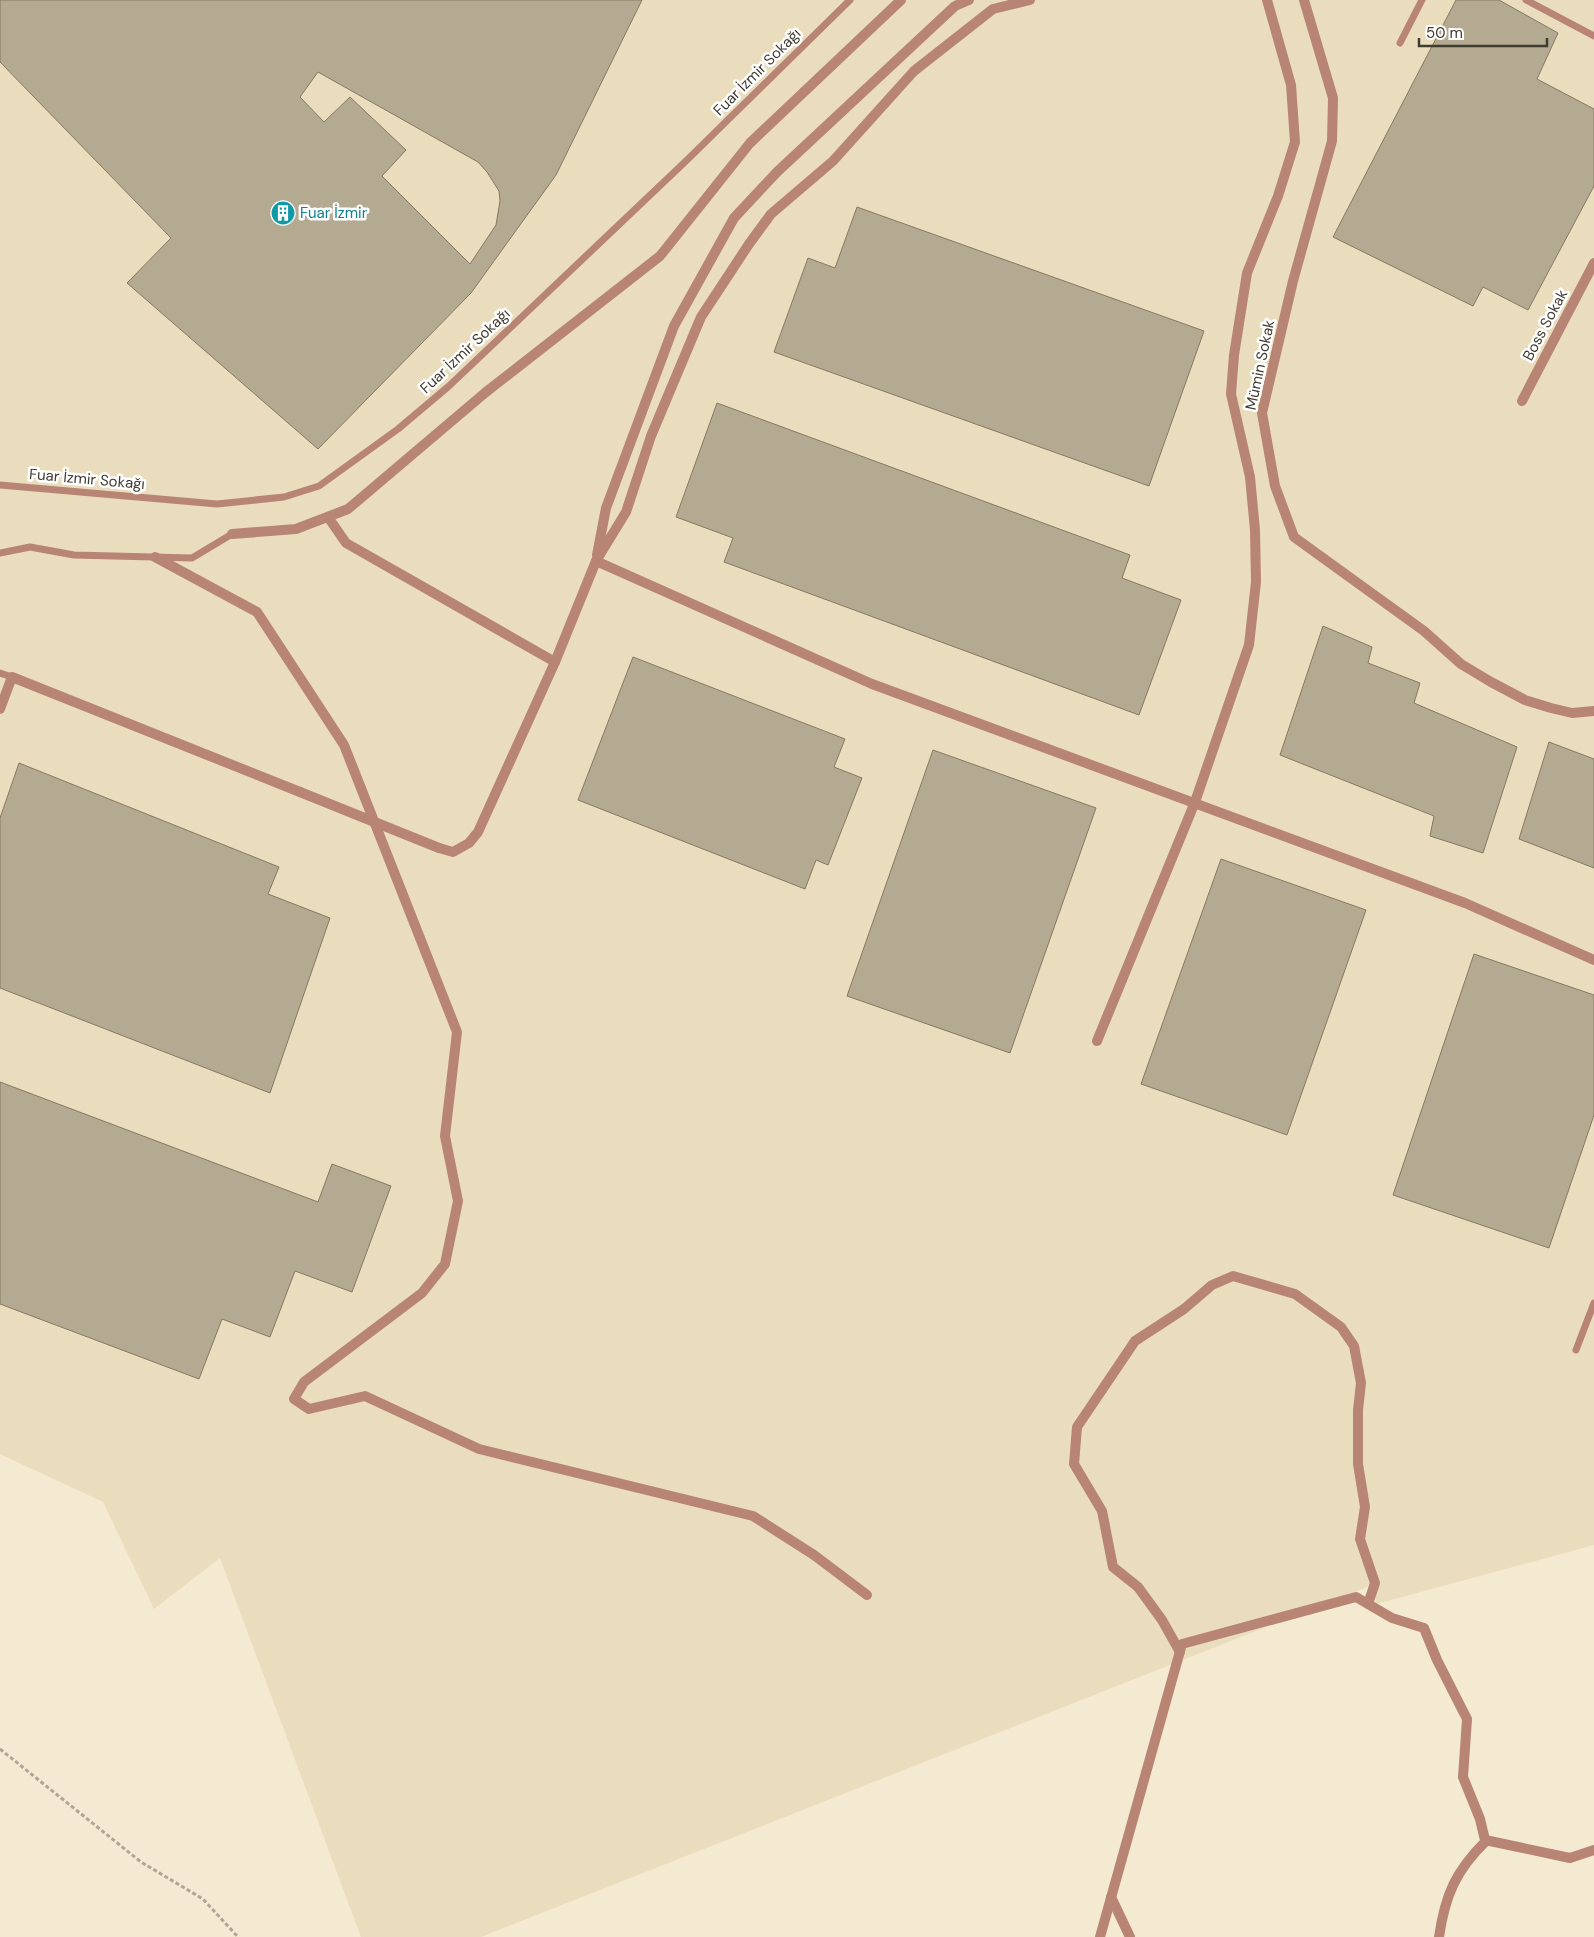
<svg xmlns="http://www.w3.org/2000/svg" width="1594" height="1937" viewBox="0 0 1594 1937" font-family="'DM Sans',sans-serif">
<style>
.built{fill:#eaddbd}
.building{fill:#b4aa92;stroke:#837a63;fill-rule:evenodd}
.lines{fill:none;stroke-linecap:round;stroke-linejoin:round}
.path{stroke:#afa694;stroke-width:3;stroke-dasharray:4 2.5;stroke-linecap:butt}
.lane{stroke:#b88574;stroke-width:7}
.street{stroke:#b88574;stroke-width:10}
.street-bridge{stroke:#b88574;stroke-width:10}
.labels{text-anchor:middle;stroke-width:5;stroke-linejoin:round;paint-order:stroke}
.street-label{font-size:15px;fill:#403c32;stroke:#fff}
.culture-label{font-size:15px;fill:#0d838f;stroke:#fff;text-anchor:start}
</style>
<rect width="100%" height="100%" fill="#f4e9d1"/>
<polygon class="built" points="0,0 1594,0 1594,1545 1376,1604 1375,1584 481,1937 361,1937 220,1558 154,1609 103,1502 0,1454"/>
<g class="building">
<path d="M 0,0 L 642,0 L 556,175 L 471,293 L 318,449 L 127,283 L 171,238 L 0,62 ZM 318,72 L 478,162 L 487,172 L 499,191 L 500,201 L 496,225 L 470,264 L 382,176 L 406,150 L 350,97 L 324,122 L 300,97 Z"/>
<polygon points="1456,0 1499,0 1558,33 1537,79 1594,109 1594,186 1528,310 1483,287 1473,306 1333,237"/>
<polygon points="857,207 1204,331 1149,486 774,352 808,258 835,268"/>
<polygon points="717,403 1130,555 1122,578 1181,600 1139,715 724,562 733,538 676,517"/>
<polygon points="1323,626 1372,647 1368,663 1420,683 1414,703 1517,747 1483,853 1430,836 1434,816 1280,755"/>
<polygon points="633,657 845,739 834,767 862,778 828,865 816,860 805,889 578,800"/>
<polygon points="1549,742 1594,759 1594,868 1519,839"/>
<polygon points="933,750 1096,808 1010,1053 847,996"/>
<polygon points="19,763 279,867 268,894 330,918 270,1093 0,988 0,818"/>
<polygon points="1221,859 1366,910 1287,1135 1141,1084"/>
<polygon points="1474,954 1594,995 1594,1115 1549,1248 1393,1195"/>
<polygon points="0,1082 318,1202 332,1164 391,1186 352,1292 295,1271 270,1337 222,1319 199,1379 0,1304"/>
</g>
<g class="lines">
<polyline class="path" points="0,1749 141,1862 203,1899 238,1937"/>
<g class="lane">
<polyline points="1526,0 1594,36"/>
<polyline points="1400,43 1422,0"/>
<polyline points="0,485 217,504 284,497 319,486 398,429 449,386 687,160 850,0"/>
<polyline points="0,553 30,547 74,555 192,558 232,534"/>
<polyline points="0,673 12,677"/>
<polyline points="1576,1350 1594,1303"/>
</g>
<g class="street">
<polyline points="1304,0 1333,98 1332,141 1293,281 1262,413 1275,486 1294,537 1424,631 1461,664 1491,682 1525,700 1551,708 1572,713 1594,711"/>
<polyline points="1522,401 1594,263"/>
<polyline points="328,517 346,543 555,662"/>
<polyline points="232,534 296,529 348,509 486,392 660,256 750,143 901,0"/>
<polyline points="597,555 606,508 674,326 734,218 777,172 955,6 969,0"/>
<polyline points="155,557 257,612 344,745 457,1032 445,1136 458,1201 445,1264 422,1293 304,1382 294,1399 309,1409 365,1396 479,1449 753,1516 814,1555 867,1595"/>
<polyline points="596,561 872,684 1465,903 1594,960"/>
<polyline points="0,709 12,677 300,792"/>
<polyline points="439,848 453,852 469,843 478,832 555,662 596,561 626,512 651,436 701,317 749,244 771,214 833,161 914,71 993,9 1030,0"/>
<polyline points="1097,1041 1195,802 1249,645 1256,582 1255,530 1250,477 1231,394 1234,355 1247,273 1278,196 1295,142 1291,85 1267,0"/>
<polyline points="1180,1652 1162,1620 1138,1587 1113,1567 1102,1511 1074,1464 1077,1427 1135,1341 1184,1309 1212,1285 1233,1276 1295,1294 1341,1327 1354,1346 1361,1383 1358,1410 1358,1464 1365,1507 1360,1539 1375,1583 1368,1604"/>
<polyline points="1111,1897 1130,1937"/>
<polyline points="1100,1937 1182,1644 1356,1597 1392,1618 1424,1628 1437,1660 1467,1719 1463,1777 1480,1819 1485,1840 1570,1858 1594,1850"/>
<path d="M 1439,1937 C 1445,1895 1456,1870 1487,1840"/>
</g>
<polyline class="street-bridge" points="300,792 439,848"/>
</g>
<defs>
<symbol id="building-disc" viewBox="-11 -11 22 22"><circle r="9.5" fill="#0f9aa8" stroke="#fff"/><path d="M-4-6H4V6H1V3H-1V6H-4ZM-2.5-4.3h1.7v1.8h-1.7ZM.8-4.3h1.7v1.8H.8ZM-2.5-1h1.7V.8h-1.7ZM.8-1h1.7V.8H.8Z" fill="#fff"/></symbol>
</defs>
<g fill-rule="evenodd">
<use href="#building-disc" x="269" y="199" width="28" height="28"/>
</g>
<g class="labels">
<g class="street-label">
<text transform="translate(757 72) rotate(-45)" y="5">Fuar İzmir Sokağı</text>
<text transform="translate(1545 325) rotate(-62)" y="5">Boss Sokak</text>
<text transform="translate(465 351) rotate(-43)" y="5">Fuar İzmir Sokağı</text>
<text transform="translate(1260 365) rotate(-78)" y="5">Mümin Sokak</text>
<text transform="translate(87 479) rotate(5)" y="5">Fuar İzmir Sokağı</text>
</g>
<g class="culture-label">
<text x="300" y="218">Fuar İzmir</text>
</g>
</g>
<path d="M1419 38v8h128v-8" fill="none" stroke="#403c32" stroke-width="2.5"/>
<text x="1426" y="38" font-size="15" fill="#403c32" stroke="#ffffff" stroke-width="4" paint-order="stroke">50 m</text>
</svg>
